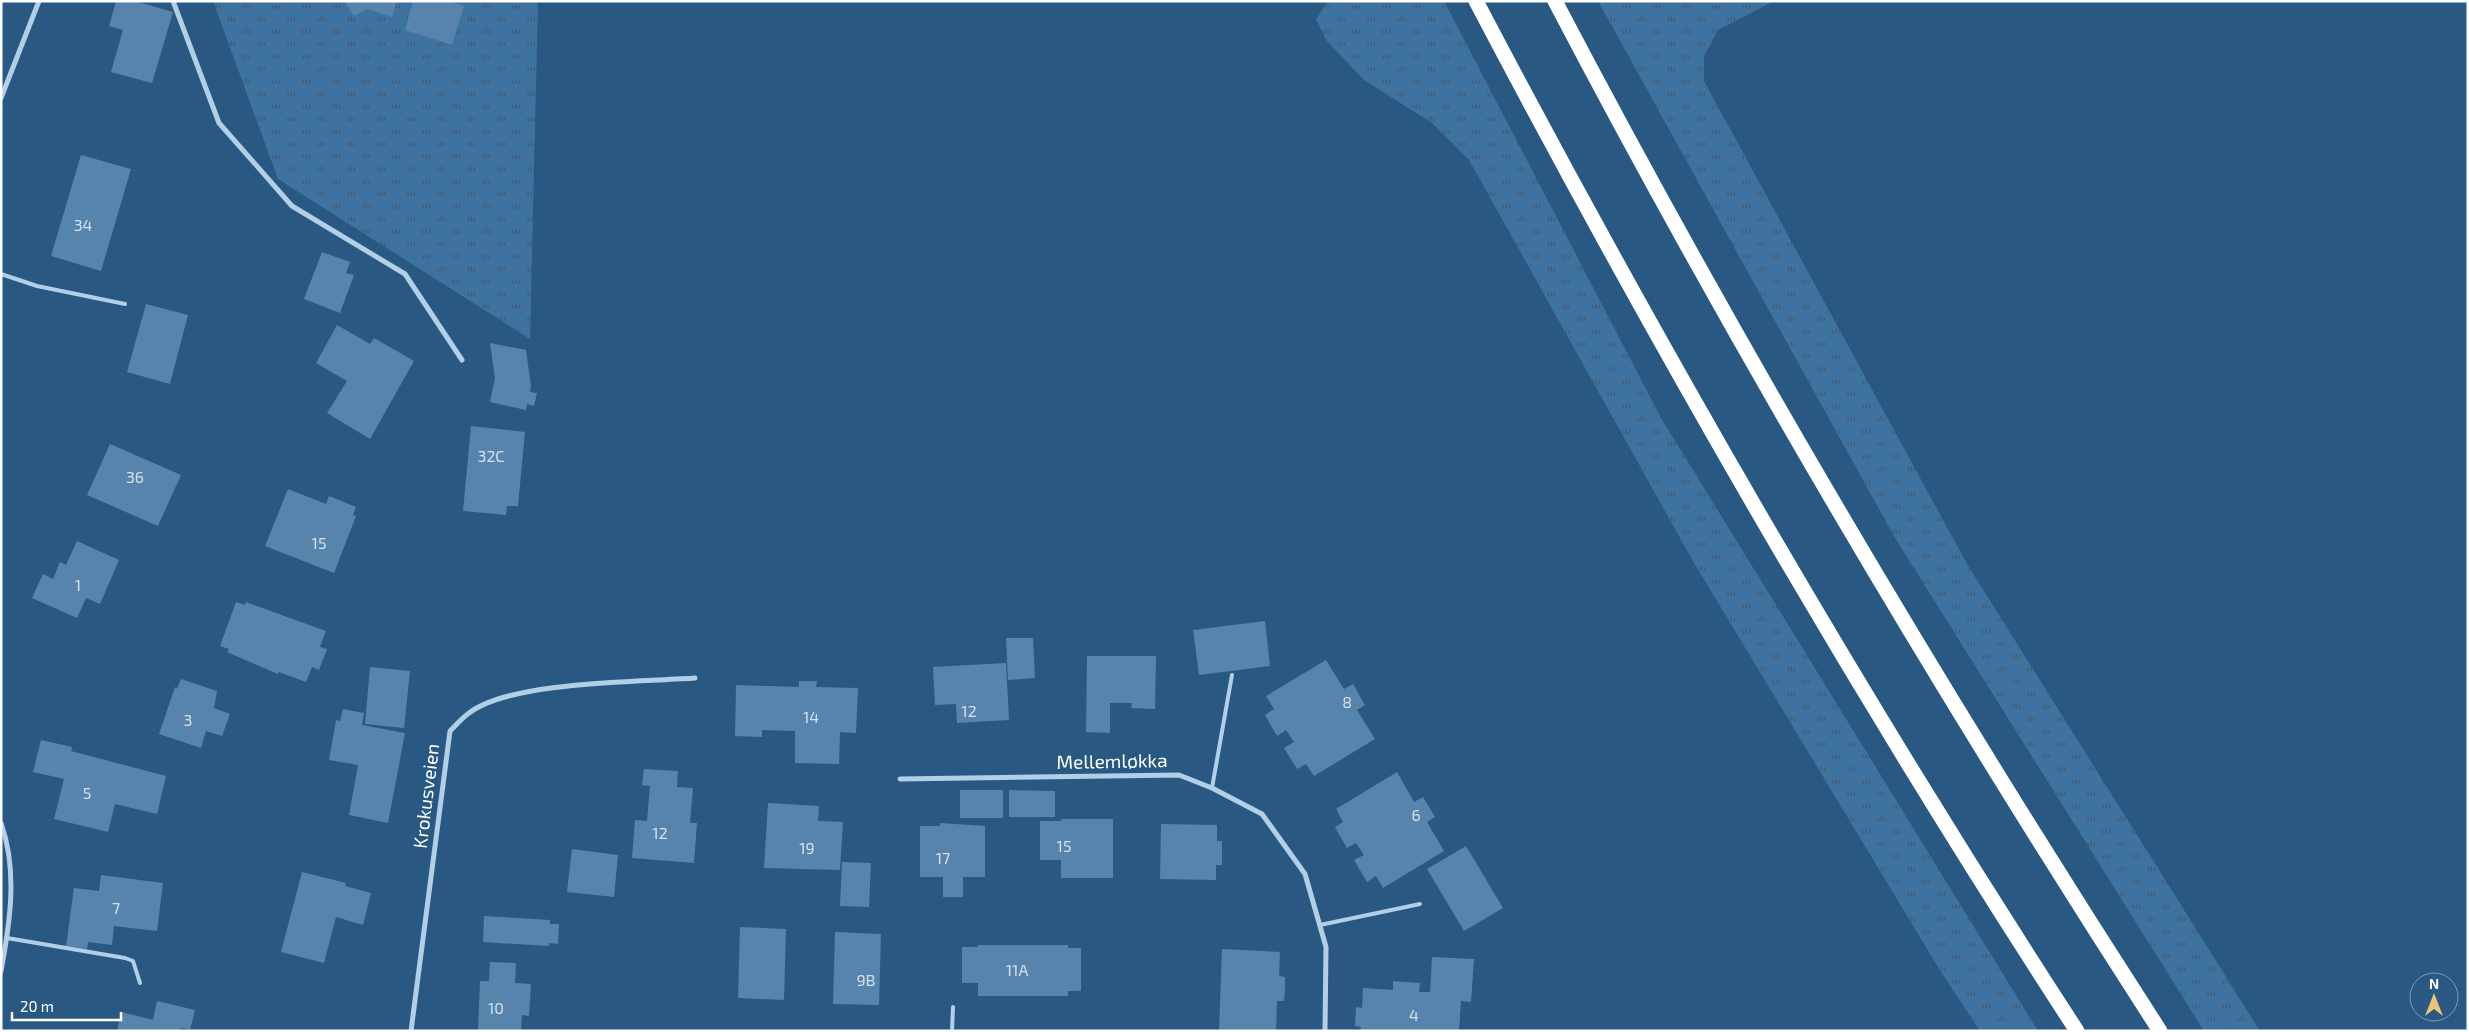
<svg xmlns="http://www.w3.org/2000/svg" width="2469" height="1032" viewBox="0 0 2469 1032" font-family="'Exo 2',sans-serif">
<style>
.grass{fill:url(#grass-tufts)}
.building{fill:#5684ac}
.lines{fill:none;stroke-linecap:round;stroke-linejoin:round}
.service{stroke:#b3cfe6;stroke-width:4}
.minor{stroke:#b3cfe6;stroke-width:5}
.motorway{stroke:#fff;stroke-width:15}
.labels{text-anchor:middle;stroke-width:4;stroke-linejoin:round;paint-order:stroke}
.number-label{font-size:16px;fill:#d5e0ea}
.street-label{font-size:19px;fill:#fff;stroke:#295883}
</style>
<defs>
<pattern id="grass-tufts" width="24" height="20" patternUnits="userSpaceOnUse" patternTransform="scale(1.25)"><rect width="24" height="20" fill="#3e729f"/><path d="M3 7l-1-3M5 7V3M7 7l1-3M15 17l-1-3M17 17v-4M19 17l1-3" fill="none" stroke="#465b6d"/></pattern>
</defs>
<rect width="100%" height="100%" fill="#295883"/>
<g class="grass">
<polygon points="213,1 538,1 530,339 278,179"/>
<polygon points="1328,1 1444,1 1661,418 2038,1031 1980,1031 1941,972 1694,563 1469,160 1432,123 1364,80 1326,40 1316,19"/>
<polygon points="1598,1 1774,1 1718,30 1704,56 1704,81 1967,564 2260,1031 2204,1031 1895,538"/>
</g>
<g class="building">
<polygon points="116,1 135,1 173,12 152,83 111,72 123,30 109,26"/>
<polygon points="342,1 397,1 392,17 368,9 354,16 346,3"/>
<polygon points="413,1 447,1 464,6 452,45 405,30"/>
<polygon points="81,155 131,169 101,271 51,256"/>
<polygon points="322,252 350,262 346,273 354,275 340,313 304,299"/>
<polygon points="146,304 188,315 170,384 127,372"/>
<polygon points="337,325 370,344 374,338 414,361 370,439 327,413 347,381 316,363"/>
<polygon points="490,343 526,350 531,386 530,392 537,393 534,406 527,404 526,410 490,402 495,378"/>
<polygon points="471,426 525,432 518,506 507,506 506,515 463,511"/>
<polygon points="110,444 181,475 158,526 87,495"/>
<polygon points="288,489 326,504 329,496 356,507 353,515 356,516 334,573 265,546"/>
<polygon points="77,541 119,560 100,604 86,598 77,618 32,598 43,574 53,579 60,562 66,565"/>
<polygon points="236,602 245,605 246,602 326,631 320,647 327,649 319,670 312,667 306,682 279,672 278,674 227,652 229,649 220,646"/>
<polygon points="1265,621 1270,666 1199,675 1193,630"/>
<polygon points="1006,638 1033,638 1035,678 1008,680"/>
<polygon points="1087,656 1156,656 1155,709 1131,708 1132,703 1110,703 1110,733 1086,732"/>
<polygon points="1326,660 1344,689 1353,684 1365,705 1357,710 1375,739 1314,776 1306,764 1297,769 1284,748 1294,742 1286,730 1277,736 1265,715 1274,709 1266,696"/>
<polygon points="1006,663 1009,720 957,723 956,704 935,705 933,667"/>
<polygon points="370,667 410,671 404,728 365,724"/>
<polygon points="181,679 217,691 214,708 230,714 222,736 206,731 201,748 159,734 175,687 177,689"/>
<polygon points="799,681 817,681 816,687 858,688 856,733 840,732 839,764 795,763 795,731 762,730 762,737 735,736 736,685 799,687"/>
<polygon points="343,709 364,713 362,725 405,733 388,823 349,815 358,765 329,760 336,720 340,721"/>
<polygon points="41,740 72,747 71,751 166,776 157,814 115,804 108,832 54,819 64,779 33,772"/>
<polygon points="644,769 678,771 677,787 693,788 690,823 697,823 694,863 632,858 635,820 647,821 650,786 642,785"/>
<polygon points="1397,772 1414,802 1423,797 1435,817 1427,822 1444,851 1383,888 1376,876 1367,882 1354,860 1364,855 1356,843 1347,848 1335,827 1343,822 1336,809"/>
<rect x="960" y="790" width="43" height="28"/>
<polygon points="1009,790 1055,791 1055,817 1009,817"/>
<polygon points="768,803 819,806 818,821 843,822 840,870 764,868"/>
<polygon points="1061,819 1113,819 1113,878 1061,878 1061,860 1040,860 1040,821 1061,821"/>
<polygon points="940,823 985,826 985,877 963,877 963,897 943,897 943,877 920,877 920,826 940,826"/>
<polygon points="1161,824 1217,825 1217,841 1222,841 1222,865 1216,865 1216,880 1160,879"/>
<polygon points="1466,846 1503,908 1464,931 1427,869"/>
<polygon points="572,849 618,855 614,897 567,892"/>
<polygon points="842,862 871,863 869,907 840,906"/>
<polygon points="302,872 346,883 345,886 371,893 363,925 336,917 324,963 281,952"/>
<polygon points="101,875 163,883 157,931 114,926 112,945 88,942 87,949 66,946 74,888 99,891"/>
<polygon points="484,916 550,920 550,924 559,924 558,944 549,943 549,946 483,942"/>
<polygon points="740,927 786,929 784,1000 738,998"/>
<polygon points="835,932 881,934 879,1005 833,1004"/>
<polygon points="978,945 1068,945 1068,948 1081,948 1081,991 1068,991 1068,996 978,996 978,983 962,983 962,947 978,947"/>
<polygon points="1222,949 1280,952 1279,976 1285,977 1285,989 1284,1001 1277,1001 1276,1031 1219,1031"/>
<polygon points="1432,957 1474,959 1471,1002 1461,1001 1459,1031 1360,1031 1361,1027 1355,1026 1356,1007 1362,1008 1363,988 1393,990 1393,981 1420,983 1419,992 1430,992"/>
<polygon points="490,962 516,963 515,983 531,984 529,1016 522,1015 521,1031 478,1030 480,981 489,981"/>
<polygon points="157,1001 195,1010 190,1030 181,1028 180,1031 117,1031 121,1012 153,1020"/>
</g>
<g class="lines">
<g class="service">
<polyline points="1,274 37,286 125,304"/>
<polyline points="1212,788 1232,675"/>
<polyline points="1320,925 1420,904"/>
<polyline points="7,938 125,958 133,961 140,983"/>
<polyline points="952,1031 953,1007"/>
</g>
<g class="minor">
<polyline points="173,1 219,123 292,206 405,274 462,360"/>
<polyline points="1,98 39,1"/>
<polyline points="900,779 1179,775 1212,788 1262,814 1305,874 1326,947 1325,1031"/>
<path d="M 1,823 C 18,871 10,923 1,971"/>
<path d="M 411,1031 L 450,731 C 456,725 462,718 469,713 C 511,681 640,682 695,678"/>
</g>
<g class="motorway">
<path d="M 1476,1 C 1661,353 1860,698 2077,1031"/>
<path d="M 1555,1 C 1740,354 1944,697 2160,1031"/>
</g>
</g>
<g class="labels">
<g class="number-label">
<text x="83" y="231">34</text>
<text x="491" y="462">32C</text>
<text x="135" y="483">36</text>
<text x="319" y="549">15</text>
<text x="78" y="591">1</text>
<text x="1347" y="708">8</text>
<text x="969" y="717">12</text>
<text x="811" y="723">14</text>
<text x="188" y="726">3</text>
<text x="87" y="799">5</text>
<text x="1416" y="821">6</text>
<text x="660" y="839">12</text>
<text x="1064" y="852">15</text>
<text x="807" y="854">19</text>
<text x="943" y="864">17</text>
<text x="116" y="914">7</text>
<text x="1017" y="976">11A</text>
<text x="866" y="986">9B</text>
<text x="496" y="1014">10</text>
<text x="1414" y="1021">4</text>
</g>
<g class="street-label">
<text transform="translate(1112 761) rotate(-1)" y="7">Mellemløkka</text>
<text transform="translate(426 796) rotate(-83)" y="7">Krokusveien</text>
</g>
</g>
<rect width="2469" height="1032" fill="none" stroke="#ffffff" stroke-width="5"/>
<g transform="translate(2434 997)"><circle r="24" fill="#295883" stroke="#7f9bb5"/>
<path d="M0-4L9 19L0 12L-9 19Z" fill="#edc27a"/>
<text y="-8" font-size="14" font-weight="bold" text-anchor="middle" fill="#ffffff">N</text>
</g>
<path d="M12 1012v8h109v-8" fill="none" stroke="#ffffff" stroke-width="2.5"/>
<text x="20" y="1012" font-size="15" fill="#ffffff" stroke="#295883" stroke-width="4" paint-order="stroke">20 m</text>
</svg>
